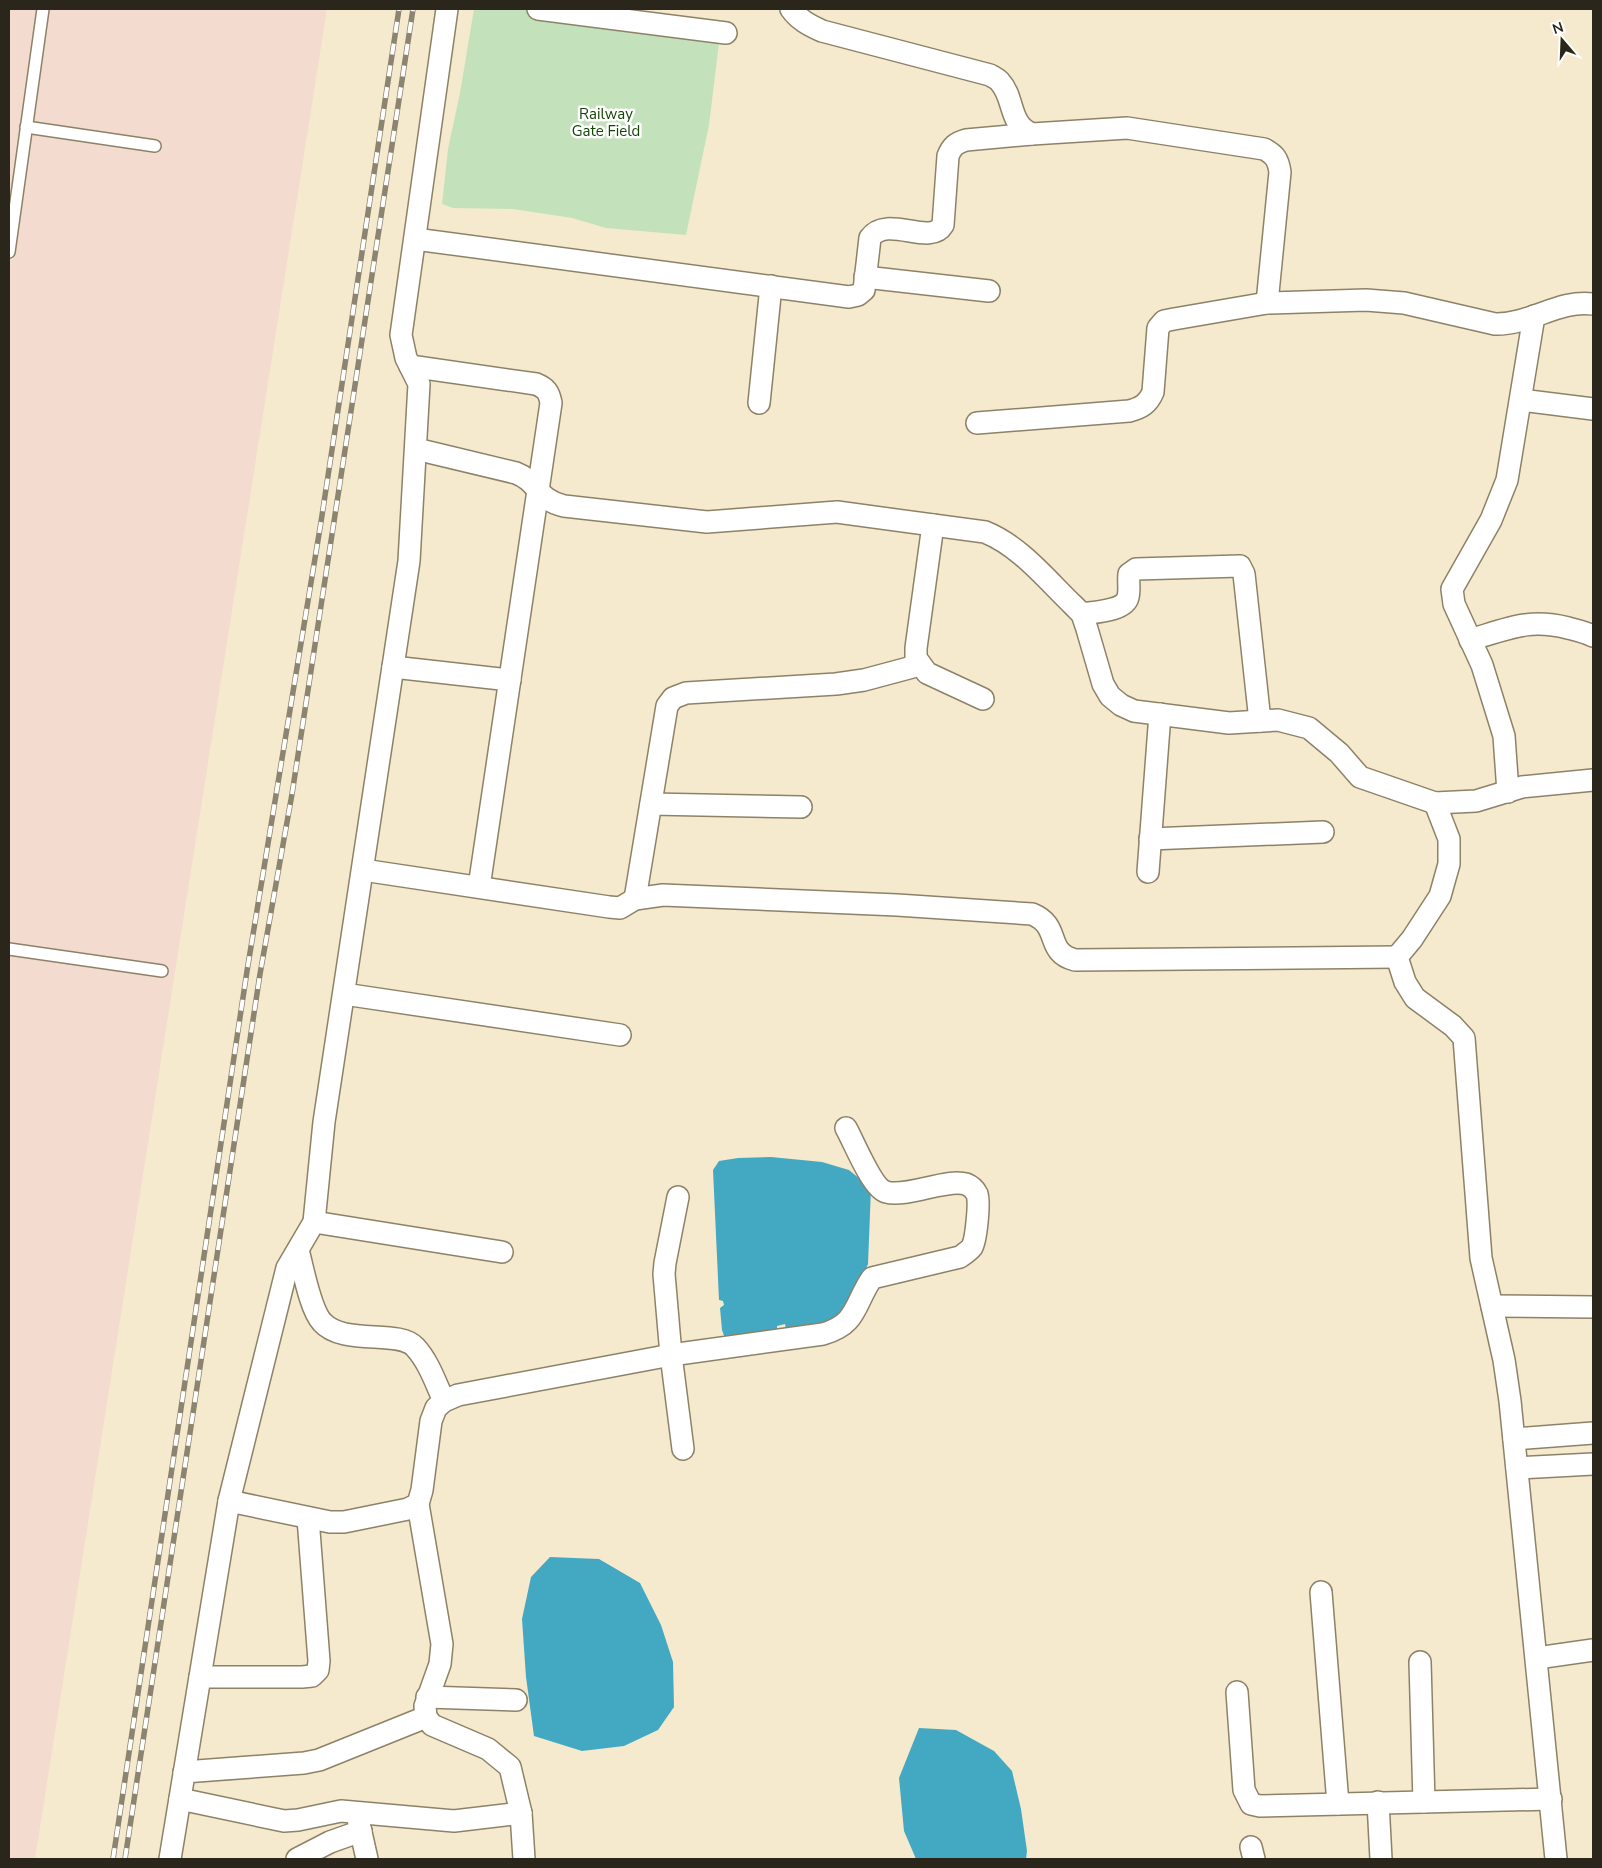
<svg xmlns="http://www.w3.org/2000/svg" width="1602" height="1868" viewBox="0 0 1602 1868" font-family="'Nunito Sans',sans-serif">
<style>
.industrial{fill:#f3dbd0}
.green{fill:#c3e2bb}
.water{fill:#43a9c3}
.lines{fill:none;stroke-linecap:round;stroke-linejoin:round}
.service-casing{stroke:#8d8268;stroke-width:14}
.minor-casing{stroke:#8d8268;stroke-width:24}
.service{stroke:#fff;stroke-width:11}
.minor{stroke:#fff;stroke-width:21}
.rail-casing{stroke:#8c8470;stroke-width:5.5}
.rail{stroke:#fff;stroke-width:4;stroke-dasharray:11;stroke-linecap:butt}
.labels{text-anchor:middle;stroke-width:5;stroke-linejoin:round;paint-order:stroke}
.park-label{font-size:15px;fill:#154505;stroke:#fff}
</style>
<rect width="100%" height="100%" fill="#f5eacd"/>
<polygon class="industrial" points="9,9 327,9 35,1859 9,1859"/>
<polygon class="green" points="474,9 537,9 706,35 719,43 709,125 686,235 606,228 572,218 513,209 453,208 442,204 448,149 460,93"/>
<g class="water">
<polygon points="771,1157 822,1162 849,1170 871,1188 868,1264 848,1313 833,1322 786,1330 785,1324 777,1326 777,1330 772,1330 765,1335 726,1341 722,1330 720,1308 724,1305 723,1301 719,1300 713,1170 719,1161 738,1158"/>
<polygon points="550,1557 599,1559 640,1583 661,1625 673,1662 674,1707 658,1730 624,1746 582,1751 534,1736 526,1677 522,1619 531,1577"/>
<polygon points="919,1728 956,1730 994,1751 1012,1771 1021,1809 1027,1851 1026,1859 916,1859 904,1831 899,1778"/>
</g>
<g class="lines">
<defs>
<g id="service">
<polyline points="26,127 155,146"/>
<polyline points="9,252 43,9"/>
<polyline points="9,949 162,971"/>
</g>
<g id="minor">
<polyline points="538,9 726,33"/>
<path d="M 791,9 C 799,20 809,25 822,31 L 990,75 C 993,77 998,79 1000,82 C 1015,98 1008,124 1032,134 L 1127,128 L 1264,149 C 1275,155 1278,159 1280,172 L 1267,303"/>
<path d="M 415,239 L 849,297 L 858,295 L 864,290 L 870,238 C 887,214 930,247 943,225 L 948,156 C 952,146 956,143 966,140 L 1032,134"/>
<polyline points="865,277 989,291"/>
<path d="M 410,366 L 536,384 C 546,388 549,392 551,403 L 479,887"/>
<polyline points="1521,400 1593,409"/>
<polyline points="759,403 771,286"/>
<path d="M 977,423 L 1129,411 C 1141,408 1148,404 1153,392 L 1158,328 L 1164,321 L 1174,319 L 1267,303 L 1366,300 L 1404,303 L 1495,324 C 1530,325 1559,299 1593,304"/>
<path d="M 416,449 L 516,473 C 539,482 537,500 564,506 L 707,522 L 837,512 L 985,532 C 1020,546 1046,579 1073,605 L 1082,614 L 1087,629 L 1103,684 L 1110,696 L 1121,705 L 1134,711 L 1229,723 L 1278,720 L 1309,728 L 1339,753 L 1360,777 L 1435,803 L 1449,839 L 1449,864 L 1440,896 L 1412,939 L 1397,957 L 1405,982 L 1415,998 L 1453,1026 L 1464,1038 L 1481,1258 L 1504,1360 L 1510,1401 L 1556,1859"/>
<polyline points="933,525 916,648 916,658 927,673 983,699"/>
<path d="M 1082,614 C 1094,612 1125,611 1128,597 C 1130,590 1128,581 1129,574 L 1136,569 L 1240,566 L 1244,574 L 1260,721"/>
<path d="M 1470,640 C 1507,629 1528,618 1568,628 C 1576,630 1585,632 1593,636"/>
<polyline points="393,667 510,680"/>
<polyline points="1508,792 1504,736 1482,665 1454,604 1452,589 1491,520 1507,480 1534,316"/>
<polyline points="1435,803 1476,801 1522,787 1593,780"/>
<polyline points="651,804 801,807"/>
<polyline points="1150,839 1323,832"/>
<path d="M 363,870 L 609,907 L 620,908 L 635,899 L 663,895 L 897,905 L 1032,914 C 1062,926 1044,952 1075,960 L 1397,957"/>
<polyline points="1148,872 1160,714"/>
<polyline points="635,899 667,706 673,698 686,693 836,684 864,680 920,665"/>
<polyline points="344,994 620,1035"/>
<polyline points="678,1197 665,1263 664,1274 671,1355 683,1449"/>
<polyline points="314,1222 502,1252"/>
<path d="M 298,1250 C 303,1268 310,1309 322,1322 C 343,1346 399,1329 415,1347 C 429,1362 436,1384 444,1401"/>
<polyline points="1492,1306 1593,1307"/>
<polyline points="1514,1439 1593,1433"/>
<polyline points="1517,1468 1593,1464"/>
<path d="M 229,1501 L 330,1522 L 344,1522 L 408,1509 L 418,1504 L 422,1490 L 431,1421 L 436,1408 L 444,1401 L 458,1395 L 671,1355 L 823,1334 C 858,1324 854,1304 872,1278 L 960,1257 C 964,1254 969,1251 972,1247 C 976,1240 980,1203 977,1194 C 975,1190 971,1186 966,1184 C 947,1178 907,1198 886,1192 C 872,1188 854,1142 846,1128"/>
<polyline points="418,1504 442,1644 440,1664 425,1706 426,1717 432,1725 488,1749 510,1767 521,1813 524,1859"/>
<polyline points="1321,1592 1338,1804"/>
<polyline points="1537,1658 1593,1650"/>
<polyline points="1420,1662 1424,1802"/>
<polyline points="200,1677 302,1677 312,1676 318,1670 319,1661 308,1518"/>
<polyline points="1237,1692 1244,1790 1251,1804 1260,1806 1551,1799"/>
<polyline points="427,1697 516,1700"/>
<polyline points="184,1772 304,1763 319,1760 426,1717"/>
<polyline points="180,1799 284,1821 298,1820 341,1811 454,1821 521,1813"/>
<polyline points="1378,1802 1381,1859"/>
<polyline points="358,1819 367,1859"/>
<polyline points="1251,1847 1254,1859"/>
<polyline points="170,1859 229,1501 287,1268 314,1222 324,1122 409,561 419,384 406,358 401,335 447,9"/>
<polyline points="297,1859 330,1842 361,1831"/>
</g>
</defs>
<use href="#service" class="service-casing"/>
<use href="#minor" class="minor-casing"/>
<use href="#service" class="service"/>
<use href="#minor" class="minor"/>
<defs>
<g id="rail">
<polyline points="113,1859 247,971 321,522 399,9"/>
<polyline points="125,1859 260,974 292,794 413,9"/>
</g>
</defs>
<use href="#rail" class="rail-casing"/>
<use href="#rail" class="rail"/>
</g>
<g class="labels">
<g class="park-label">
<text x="606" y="119">Railway<tspan x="606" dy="17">Gate Field</tspan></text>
</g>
</g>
<rect width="1602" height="1868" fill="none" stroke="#2b261b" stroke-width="20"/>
<g transform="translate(1562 40) rotate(341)" stroke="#ffffff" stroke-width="4" paint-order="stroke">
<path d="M0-4L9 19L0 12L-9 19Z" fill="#2b261b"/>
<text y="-8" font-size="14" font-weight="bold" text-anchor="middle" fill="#2b261b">N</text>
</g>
</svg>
